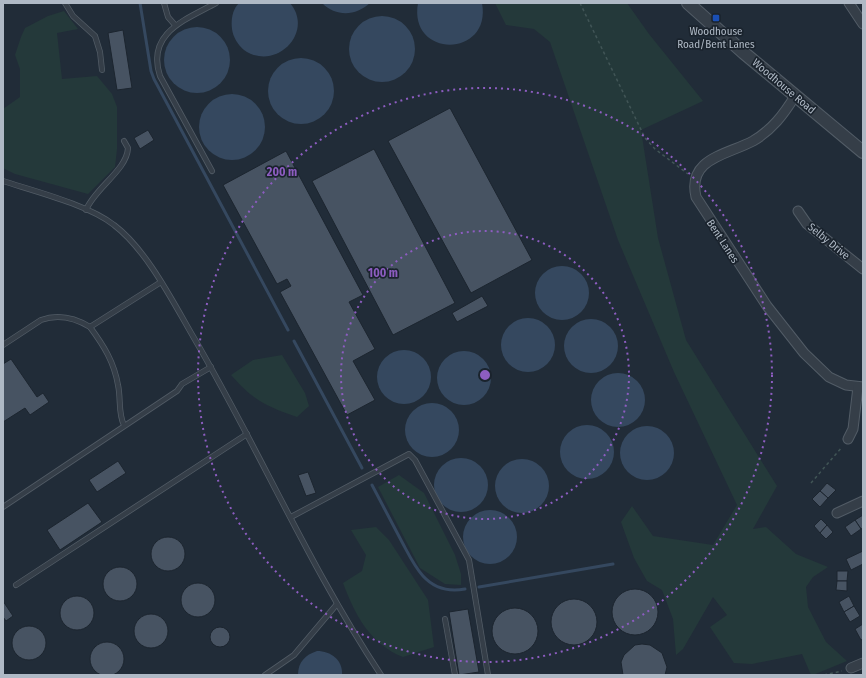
<svg xmlns="http://www.w3.org/2000/svg" width="866" height="678" viewBox="0 0 866 678" font-family="'Fira Sans Condensed',sans-serif">
<style>
.green{fill:#24393a}
.water{fill:#35485f}
.lines{fill:none;stroke-linecap:round;stroke-linejoin:round}
.stream{stroke:#35485f;stroke-width:3}
.building{fill:#475362;stroke:#1c252f}
.service-casing{stroke:#525c66;stroke-width:6}
.minor-casing{stroke:#525c66;stroke-width:11}
.tertiary-casing{stroke:#525c66;stroke-width:14}
.path{stroke:#415556;stroke-width:1.5;stroke-dasharray:3 3;stroke-linecap:butt}
.service{stroke:#353e48;stroke-width:4.5}
.minor{stroke:#353e48;stroke-width:9}
.tertiary{stroke:#353e48;stroke-width:12}
.ring{fill:none;stroke:#8d5dc1;stroke-width:2;stroke-dasharray:2 4}
.transit-dot{fill:#1a4fb4;stroke:#1a232d;stroke-width:1.5}
.labels{text-anchor:middle;stroke-width:3.5;stroke-linejoin:round;paint-order:stroke}
.poi-label{font-size:11px;fill:#afb9c5;stroke:#1a232d}
.street-label{font-size:11px;fill:#afb9c5;stroke:#1a232d}
.centre{fill:#8d5dc1;stroke:#1a232d;stroke-width:2}
.ring-label{font-size:12px;text-anchor:middle;font-weight:bold;fill:#8d5dc1;stroke:#1a232d;stroke-width:3.5;stroke-linejoin:round;paint-order:stroke}
</style>
<rect width="100%" height="100%" fill="#212c38"/>
<g class="green">
<polygon points="495,3 627,3 649,34 703,101 641,130 658,238 686,340 777,486 753,529 766,527 796,554 828,567 813,577 806,587 808,607 826,642 847,661 813,675 811,675 802,654 752,664 734,663 710,627 727,615 713,597 683,649 676,655 673,619 662,590 647,581 634,558 621,522 632,506 653,536 713,545 737,505 674,372 618,240 550,42 534,29 506,25"/>
<polygon points="64,11 78,29 57,33 62,79 97,76 112,94 117,107 117,149 115,167 88,194 15,174 3,168 3,109 20,97 20,69 15,55 21,37 25,28 48,16"/>
<path d="M 282,355 L 305,393 L 309,406 L 297,417 C 265,406 253,400 231,375 L 253,360 Z"/>
<polygon points="399,475 424,493 455,555 461,574 461,585 445,584 420,568 378,487"/>
<path d="M 376,527 L 389,540 L 428,600 L 434,647 L 403,657 C 370,644 355,615 343,583 L 362,571 L 366,555 L 351,530 Z"/>
</g>
<g class="water">
<path d="M 239,3 L 290,3 C 315,33 275,72 244,50 C 238,45 233,37 232,29 C 231,20 232,10 239,3 Z"/>
<path d="M 322,3 L 370,3 C 356,16 336,17 322,3 Z"/>
<path d="M 418,3 L 482,3 C 492,58 408,59 418,3 Z"/>
<circle cx="382" cy="49" r="33"/>
<circle cx="197" cy="60" r="33"/>
<circle cx="301" cy="91" r="33"/>
<circle cx="232" cy="127" r="33"/>
<circle cx="562" cy="293" r="27"/>
<circle cx="528" cy="345" r="27"/>
<circle cx="591" cy="346" r="27"/>
<circle cx="404" cy="377" r="27"/>
<circle cx="464" cy="378" r="27"/>
<circle cx="618" cy="400" r="27"/>
<circle cx="432" cy="430" r="27"/>
<circle cx="587" cy="452" r="27"/>
<circle cx="647" cy="453" r="27"/>
<circle cx="461" cy="485" r="27"/>
<circle cx="522" cy="486" r="27"/>
<circle cx="490" cy="537" r="27"/>
<path d="M 317,651 C 331,651 343,660 342,675 L 298,675 C 298,662 305,655 317,651 Z"/>
</g>
<g class="lines">
<g class="stream">
<polyline points="140,3 151,71 154,79 288,330"/>
<polyline points="294,341 362,468"/>
<path d="M 372,485 C 382,504 392,523 402,542 C 408,553 414,566 423,576 C 434,588 449,592 465,589"/>
<polyline points="479,587 613,564"/>
</g>
</g>
<g class="building">
<polygon points="123,30 132,88 117,90 108,33"/>
<polygon points="450,108 532,260 471,293 388,141"/>
<polygon points="148,130 154,140 140,149 134,138"/>
<polygon points="374,149 455,303 393,335 312,181"/>
<polygon points="286,151 363,295 349,302 375,349 353,361 375,400 347,415 280,292 291,286 287,279 277,284 223,185"/>
<polygon points="482,296 488,306 457,322 452,313"/>
<polygon points="11,359 37,397 43,393 49,402 30,415 25,408 3,422 3,364"/>
<polygon points="118,461 126,473 97,492 89,480"/>
<polygon points="308,472 316,493 306,496 298,475"/>
<polygon points="827,483 836,490 828,498 820,491"/>
<polygon points="820,491 828,498 820,507 812,499"/>
<polygon points="88,503 102,522 60,550 47,530"/>
<polygon points="863,515 863,528 861,529 855,520"/>
<polygon points="821,519 827,525 820,533 814,526"/>
<polygon points="855,520 861,529 851,536 845,527"/>
<polygon points="827,525 833,532 826,539 820,533"/>
<circle cx="168" cy="554" r="17"/>
<polygon points="863,551 863,564 851,570 846,559"/>
<circle cx="120" cy="584" r="17"/>
<polygon points="837,571 848,571 847,581 837,581"/>
<polygon points="837,581 847,581 847,591 836,590"/>
<circle cx="198" cy="600" r="17"/>
<circle cx="635" cy="612" r="23"/>
<circle cx="77" cy="613" r="17"/>
<polygon points="849,596 854,606 844,612 839,602"/>
<circle cx="574" cy="622" r="23"/>
<polygon points="3,601 13,616 6,621 3,617"/>
<polygon points="854,606 860,616 850,622 844,612"/>
<circle cx="515" cy="631" r="23"/>
<polygon points="468,609 479,672 459,675 449,612"/>
<circle cx="151" cy="631" r="17"/>
<polygon points="863,624 863,639 861,640 855,629"/>
<circle cx="29" cy="643" r="17"/>
<circle cx="220" cy="637" r="10"/>
<circle cx="107" cy="659" r="17"/>
<polygon points="642,644 650,645 662,653 667,667 665,675 623,675 621,662 624,655 635,645"/>
</g>
<g class="lines">
<defs>
<g id="service">
<polyline points="65,3 73,16 95,36 100,52 102,70"/>
<polyline points="164,3 168,17 175,25"/>
<path d="M 212,171 L 160,76 C 146,33 185,20 216,3"/>
<path d="M 3,181 C 34,191 89,205 114,225 C 147,250 173,302 194,338 C 259,449 310,568 381,675"/>
<path d="M 86,210 C 95,188 127,170 128,148 L 124,141"/>
<path d="M 90,327 C 104,346 114,362 118,385 C 121,398 118,414 124,425"/>
<path d="M 3,345 L 41,320 C 58,314 75,318 90,327 L 161,282"/>
<polyline points="3,507 177,391 182,384 211,367"/>
<polyline points="291,517 409,454 415,460 469,560 488,675"/>
<polyline points="16,585 247,434"/>
<polyline points="445,619 455,675"/>
<polyline points="265,675 294,655 337,604"/>
</g>
<g id="minor">
<polyline points="849,3 863,24"/>
<path d="M 795,96 C 784,114 772,130 753,141 C 727,155 687,158 696,197 L 767,306 L 804,353 L 829,377 L 846,385 L 863,387"/>
<polyline points="798,211 807,224 863,269"/>
<polyline points="848,439 853,429 858,387"/>
<polyline points="837,513 863,501"/>
<polyline points="851,668 863,663"/>
</g>
<polyline id="tertiary" points="688,3 744,53 863,152"/>
</defs>
<use href="#service" class="service-casing"/>
<use href="#minor" class="minor-casing"/>
<use href="#tertiary" class="tertiary-casing"/>
<g class="path">
<polyline points="580,3 645,138 655,149 688,174"/>
<polyline points="811,483 842,447"/>
<polyline points="824,675 842,671"/>
</g>
<use href="#service" class="service"/>
<use href="#minor" class="minor"/>
<use href="#tertiary" class="tertiary"/>
</g>
<g class="ring">
<circle cx="485" cy="375" r="144"/>
<circle cx="485" cy="375" r="287"/>
</g>
<rect class="transit-dot" x="712" y="14" width="8" height="8" rx="2"/>
<g class="labels">
<g class="poi-label">
<text x="716" y="35">Woodhouse<tspan x="716" dy="13">Road/Bent Lanes</tspan></text>
</g>
<g class="street-label">
<text transform="translate(784 86) rotate(40)" y="4">Woodhouse Road</text>
<text transform="translate(723 241) rotate(57)" y="4">Bent Lanes</text>
<text transform="translate(829 241) rotate(39)" y="4">Selby Drive</text>
</g>
</g>
<circle cx="485" cy="375" r="6" class="centre"/>
<g class="ring-label">
<text x="282" y="176">200 m</text>
<text x="383" y="277">100 m</text>
</g>
<rect width="866" height="678" fill="none" stroke="#afb9c5" stroke-width="8"/>
</svg>
